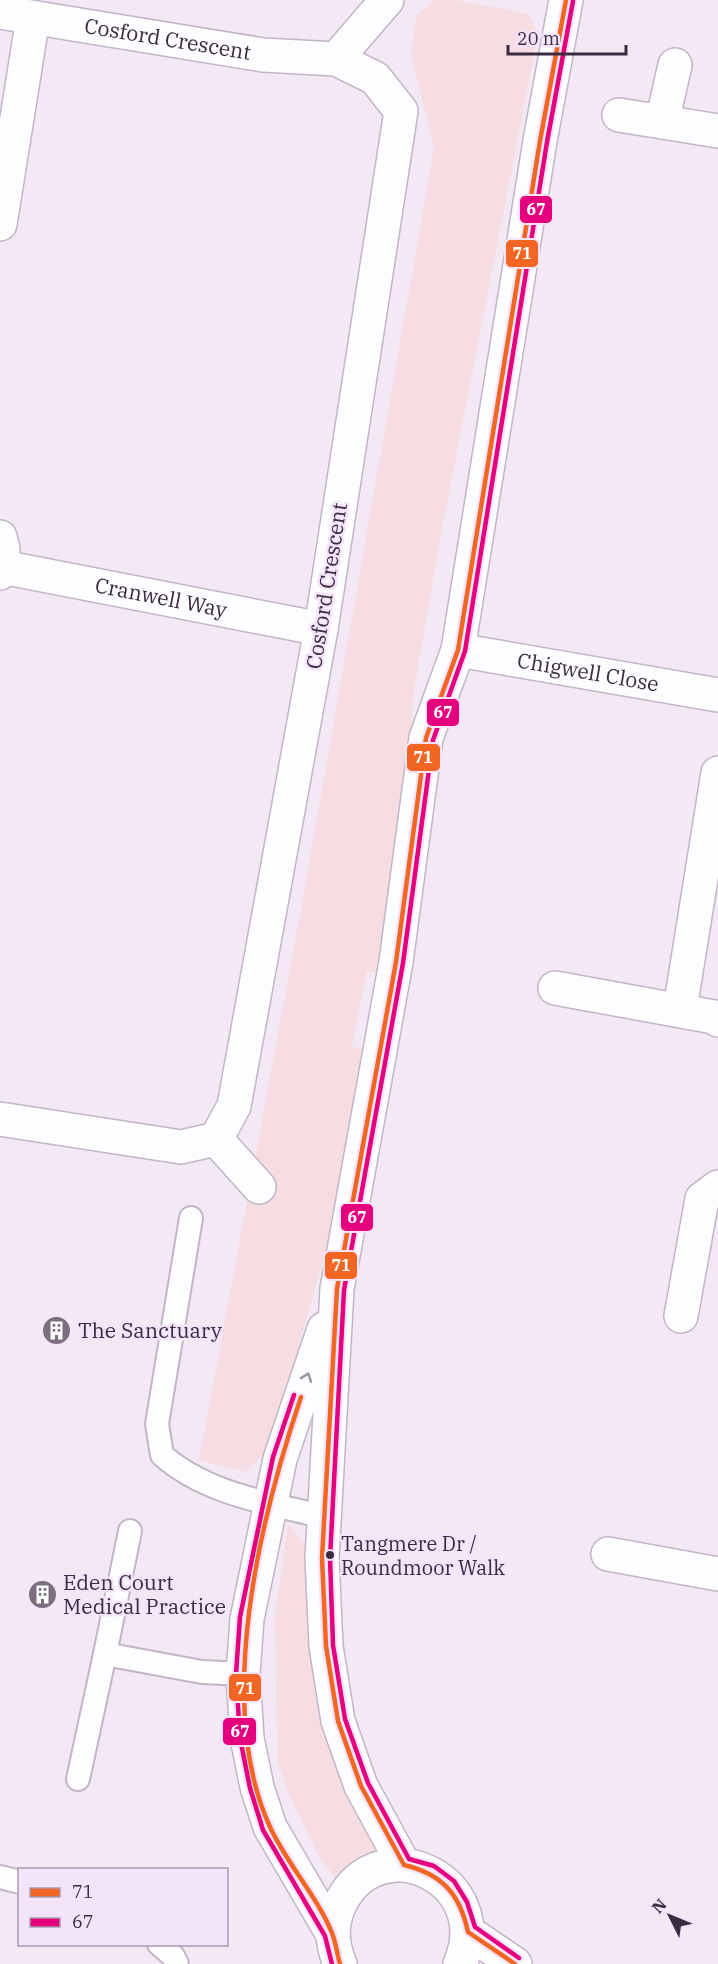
<svg xmlns="http://www.w3.org/2000/svg" width="718" height="1964" viewBox="0 0 718 1964" font-family="'IBM Plex Serif',serif">
<style>
.green{fill:#f5dde2}
.lines{fill:none;stroke-linecap:round;stroke-linejoin:round}
.service-casing{stroke:#c2b6c6;stroke-width:26}
.minor-casing{stroke:#c2b6c6;stroke-width:36}
.tertiary-casing{stroke:#c2b6c6;stroke-width:36}
.service{stroke:#fdfcfe;stroke-width:22}
.minor{stroke:#fdfcfe;stroke-width:33}
.tertiary{stroke:#fdfcfe;stroke-width:33}
.bus-1-casing{stroke:#f4e4fa;stroke-width:9}
.bus-2-casing{stroke:#f4e4fa;stroke-width:9}
.bus-1{stroke:#f26522;stroke-width:4.5}
.bus-2{stroke:#e5007d;stroke-width:4.5}
.oneway{stroke:#9c949f}
.bus-dot{fill:#3b2b40;stroke:#f4e4fa;stroke-width:2}
.labels{text-anchor:middle;stroke-width:5;stroke-linejoin:round;paint-order:stroke}
.bus-label{font-size:20px;fill:#3b2b40;stroke:#f4e4fa;text-anchor:start}
.street-label{font-size:21px;fill:#3b2b40;stroke:#f4e4fa}
.poi-label{font-size:21px;fill:#3b2b40;stroke:#f4e4fa;text-anchor:start}
.line-badge{stroke:#f4e4fa;stroke-width:2}
.badge-label{font-size:16px;text-anchor:middle;font-weight:bold;fill:#fff}
</style>
<rect width="100%" height="100%" fill="#f2e9f5"/>
<g class="green">
<polygon points="434,0 456,0 529,14 538,35 439,545 414,691 408,772 376,972 367,972 352,1046 362,1049 328,1244 269,1449 245,1472 199,1460 303,897 434,147 411,54 416,16"/>
<polygon points="288,1523 310,1550 385,1853 351,1869 337,1879 320,1859 290,1797 277,1760 275,1614"/>
</g>
<g class="lines">
<defs>
<g id="service">
<path d="M 191,1218 L 157,1424 L 162,1455 C 206,1494 269,1503 325,1517"/>
<polyline points="105,1654 130,1531"/>
<polyline points="78,1779 105,1654 202,1672 243,1674"/>
<polyline points="0,1877 20,1882"/>
<polyline points="159,1944 173,1956 177,1964"/>
</g>
<g id="minor">
<path id="s1" d="M 0,12 L 263,55 L 336,59 L 375,78 L 401,111 L 321,629 L 234,1106 L 216,1139 L 181,1147 L 0,1119"/>
<polyline points="336,59 387,0"/>
<polyline points="619,115 718,131"/>
<polyline points="662,122 675,65"/>
<polyline points="0,224 33,18"/>
<polyline points="0,537 3,549 0,573"/>
<path id="s2" d="M 2,567 L 321,629"/>
<path id="s3" d="M 458,650 L 718,695"/>
<polyline points="555,988 714,1017 718,1020"/>
<polyline points="680,1009 718,773"/>
<polyline points="216,1139 259,1187"/>
<polyline points="681,1316 702,1199 718,1187"/>
<polyline points="608,1554 718,1574"/>
</g>
<g id="tertiary">
<polyline points="324,1329 280,1459 247,1619 243,1674 247,1738 257,1787 270,1827 332,1933"/>
<polyline points="404,1865 361,1786 338,1721 326,1646 322,1558 337,1289 396,962 426,738 458,650 540,141 566,0"/>
<polyline points="468,1932 515,1964"/>
<path d="M 340,1964 C 331,1943 330,1923 341,1902 C 381,1825 496,1880 460,1964"/>
</g>
</defs>
<use href="#service" class="service-casing"/>
<use href="#minor" class="minor-casing"/>
<use href="#tertiary" class="tertiary-casing"/>
<use href="#service" class="service"/>
<use href="#minor" class="minor"/>
<use href="#tertiary" class="tertiary"/>
<defs>
<g id="bus-1">
<path d="M 301,1397 C 260,1519 214,1705 270,1827 C 287,1864 317,1896 332,1933 C 336,1943 337,1954 340,1964"/>
<path d="M 515,1964 L 468,1932 C 460,1894 442,1874 404,1865 L 361,1786 L 338,1721 L 326,1646 L 322,1558 L 337,1289 L 396,962 L 426,738 L 458,650 L 540,141 L 566,0"/>
</g>
<g id="bus-2">
<polyline points="294,1395 273,1457 240,1617 236,1674 240,1738 250,1788 263,1830 325,1936 332,1964"/>
<polyline points="519,1958 475,1927 467,1902 454,1881 434,1866 409,1859 368,1783 345,1719 333,1645 330,1558 344,1290 403,963 433,740 465,651 547,142 573,1"/>
</g>
</defs>
<use href="#bus-1" class="bus-1-casing"/>
<use href="#bus-2" class="bus-2-casing"/>
<use href="#bus-1" class="bus-1"/>
<use href="#bus-2" class="bus-2"/>
</g>
<defs><path id="oneway-chevron" d="M-2-3.5L2.5 0L-2 3.5" fill="none" stroke-width="1.6" stroke-linecap="round" stroke-linejoin="round" transform="scale(1.5)"/></defs>
<use class="oneway" href="#oneway-chevron" transform="translate(307 1377) rotate(-71)"/>
<defs>
<symbol id="building-disc" viewBox="-11 -11 22 22"><circle r="9.5" fill="#7b6e7f" stroke="#f4e4fa"/><path d="M-4-6H4V6H1V3H-1V6H-4ZM-2.5-4.3h1.7v1.8h-1.7ZM.8-4.3h1.7v1.8H.8ZM-2.5-1h1.7V.8h-1.7ZM.8-1h1.7V.8H.8Z" fill="#fff"/></symbol>
</defs>
<g fill-rule="evenodd">
<use href="#building-disc" x="40" y="1314" width="33" height="33"/>
<use href="#building-disc" x="26" y="1578" width="33" height="33"/>
</g>
<circle class="bus-dot" cx="330" cy="1555" r="5"/>
<g class="labels">
<g class="bus-label">
<text x="341" y="1551">Tangmere Dr /<tspan x="341" dy="24">Roundmoor Walk</tspan></text>
</g>
<g class="street-label">
<text dy="7" stroke="none"><textPath href="#s1" startOffset="170">Cosford Crescent</textPath></text>
<text transform="translate(327 586) rotate(-81)" y="7">Cosford Crescent</text>
<text dy="7" stroke="none"><textPath href="#s2" startOffset="162">Cranwell Way</textPath></text>
<text dy="7" stroke="none"><textPath href="#s3" startOffset="132">Chigwell Close</textPath></text>
</g>
<g class="poi-label">
<text x="78" y="1338">The Sanctuary</text>
<text x="63" y="1590">Eden Court<tspan x="63" dy="24">Medical Practice</tspan></text>
</g>
</g>
<g class="line-badge">
<rect x="519" y="195" width="34" height="29" rx="6" fill="#e5007d"/>
<rect x="505" y="239" width="34" height="29" rx="6" fill="#f26522"/>
<rect x="426" y="698" width="34" height="29" rx="6" fill="#e5007d"/>
<rect x="406" y="743" width="35" height="29" rx="6" fill="#f26522"/>
<rect x="340" y="1203" width="34" height="29" rx="6" fill="#e5007d"/>
<rect x="324" y="1251" width="34" height="29" rx="6" fill="#f26522"/>
<rect x="228" y="1673" width="34" height="29" rx="6" fill="#f26522"/>
<rect x="222" y="1717" width="35" height="29" rx="6" fill="#e5007d"/>
</g>
<g class="badge-label">
<text x="536" y="215">67</text>
<text x="522" y="259">71</text>
<text x="443" y="718">67</text>
<text x="423" y="763">71</text>
<text x="357" y="1223">67</text>
<text x="341" y="1271">71</text>
<text x="245" y="1694">71</text>
<text x="240" y="1737">67</text>
</g>
<rect x="18" y="1868" width="210" height="78" fill="#f4e4fa" stroke="#aa9ab0" stroke-width="1.5"/>
<rect x="30" y="1888" width="30" height="9" fill="#f26522" stroke="#aa9ab0" stroke-width="1.5"/>
<text x="72" y="1898" font-size="18" fill="#3b2b40">71</text>
<rect x="30" y="1918" width="30" height="9" fill="#e5007d" stroke="#aa9ab0" stroke-width="1.5"/>
<text x="72" y="1928" font-size="18" fill="#3b2b40">67</text>
<g transform="translate(670 1916) rotate(313)" stroke="#f4e4fa" stroke-width="4.5" paint-order="stroke">
<path d="M0-4.5L10 22L0 15L-10 22Z" fill="#3b2b40"/>
<text y="-9" font-size="16" font-weight="bold" text-anchor="middle" fill="#3b2b40">N</text>
</g>
<path d="M508 45v9h118v-9" fill="none" stroke="#3b2b40" stroke-width="3"/>
<text x="517" y="45" font-size="18" fill="#3b2b40" stroke="#f4e4fa" stroke-width="4.5" paint-order="stroke">20 m</text>
</svg>
